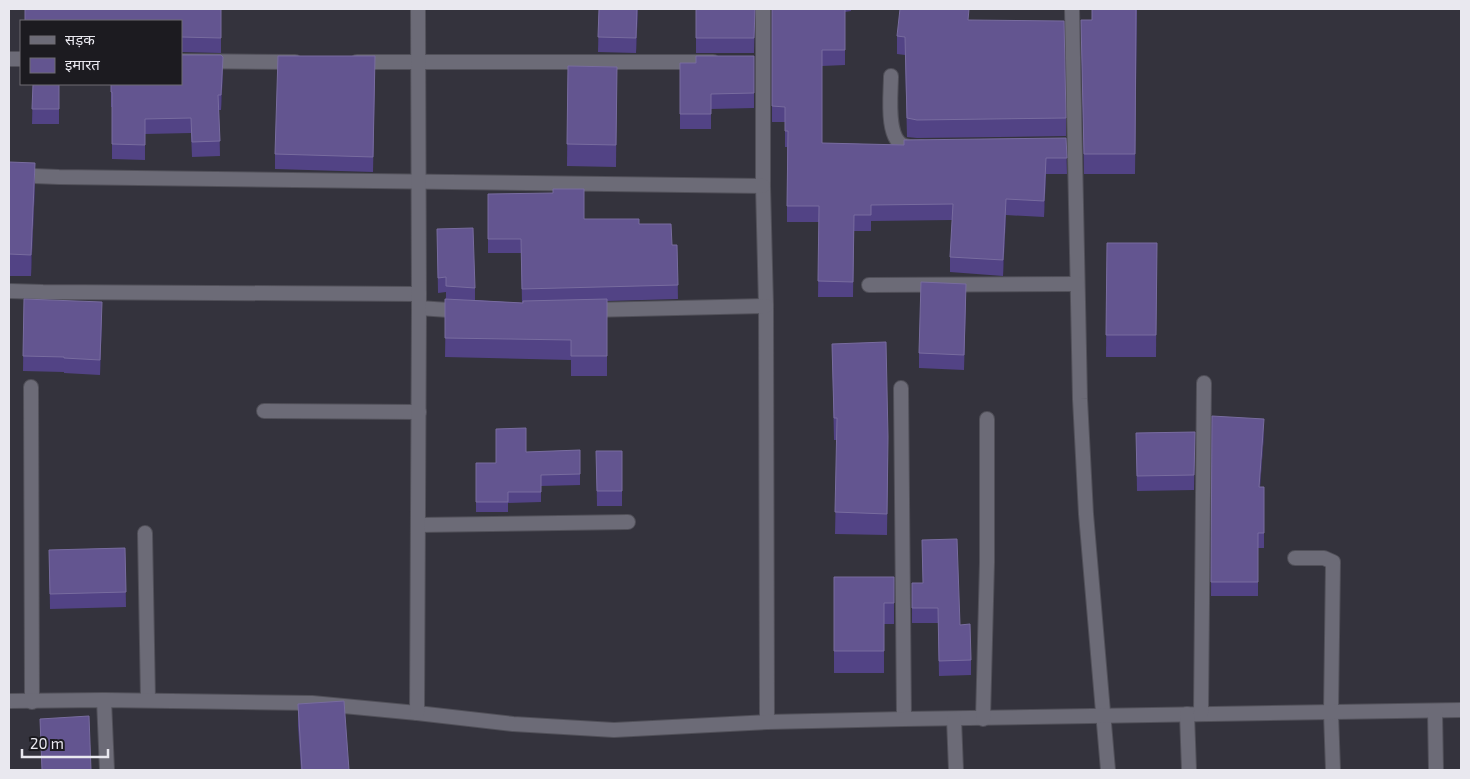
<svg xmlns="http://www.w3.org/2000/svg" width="1470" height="779" viewBox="0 0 1470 779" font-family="'Exo 2','Noto Sans Devanagari',sans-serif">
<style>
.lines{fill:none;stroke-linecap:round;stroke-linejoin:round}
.minor-casing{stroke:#515059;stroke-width:16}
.minor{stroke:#6c6b77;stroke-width:14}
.wall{fill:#524385}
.shaded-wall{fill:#3f3563}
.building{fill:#635590;stroke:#786c9f}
</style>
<rect width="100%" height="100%" fill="#34333d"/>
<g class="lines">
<defs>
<g id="minor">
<polyline points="763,9 763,186 766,306 767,722"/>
<polyline points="1072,9 1080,399 1086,514 1108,770"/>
<polyline points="9,59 21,59"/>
<polyline points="181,61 295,62"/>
<polyline points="357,62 713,62"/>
<path d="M 891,76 C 891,93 885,140 905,146 C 910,148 916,147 921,147"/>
<polyline points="9,175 59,177 763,186"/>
<polyline points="869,285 1077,284"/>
<polyline points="9,291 43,292 419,294"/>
<polyline points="419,308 463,311"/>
<polyline points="590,310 766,306"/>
<polyline points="31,387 32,702"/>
<polyline points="901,388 904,719"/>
<polyline points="264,411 419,412"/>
<polyline points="418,525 628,522"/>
<polyline points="145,533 148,700"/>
<polyline points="1295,558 1324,558 1333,562 1331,713 1333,770"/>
<polyline points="104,700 107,770"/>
<polyline points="9,701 104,700 312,703 417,713 513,724 614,730 767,722 904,719 1461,710"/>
<polyline points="1435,711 1436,770"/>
<polyline points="417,713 419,308 418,9"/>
<polyline points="1187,714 1189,770"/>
<polyline points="1201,714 1204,383"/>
<polyline points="954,719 956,770"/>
<polyline points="983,719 987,562 987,419"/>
</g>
</defs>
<use href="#minor" class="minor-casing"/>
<use href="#minor" class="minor"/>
</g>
<g class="wall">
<polygon points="221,9 221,53 181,52 181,21"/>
<polygon points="599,9 638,9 636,53 598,52"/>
<polygon points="696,9 755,9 754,53 696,53"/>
<polygon points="772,9 851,9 851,11 845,12 845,65 822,66 822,143 904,145 1066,138 1067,174 1046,174 1044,217 1006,215 1003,276 950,272 950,257 952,220 871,221 871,231 854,231 853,297 818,297 819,222 787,222 787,147 785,147 785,122 772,122"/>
<polygon points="1137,9 1135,174 1084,174 1081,20 1092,20"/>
<polygon points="969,20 1066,118 1066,136 917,138 907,137 905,55 897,54 897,36"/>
<polygon points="754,56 754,108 711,109 711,129 680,129 680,63 696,63"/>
<polygon points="568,66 617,67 616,167 567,166"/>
<polygon points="375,71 373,172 275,169 275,154"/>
<polygon points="223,72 221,110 219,110 220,156 192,157 191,133 145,134 145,160 112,159 112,107 111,107 111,84"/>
<polygon points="33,84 59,84 59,124 32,124"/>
<polygon points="9,162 35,185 31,276 9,276"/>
<polygon points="488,194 584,219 639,224 672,245 677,245 678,299 607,301 607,376 571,376 571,360 445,357 446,292 438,293 437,229 475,288 475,300 522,303 521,253 488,253"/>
<polygon points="1107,243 1157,243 1156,357 1106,357"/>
<polygon points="24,299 102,317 100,375 64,373 64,372 23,371"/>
<polygon points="966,299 964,370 919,368 919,353"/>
<polygon points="832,344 888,459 887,535 835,534 837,440 834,440"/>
<polygon points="1212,416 1264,434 1260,487 1264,487 1264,548 1258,548 1258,596 1211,596"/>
<polygon points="1195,432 1194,490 1137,491 1136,433"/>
<polygon points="580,450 580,485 541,486 541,502 508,503 508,512 476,512 476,463 496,463 526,452"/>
<polygon points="596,451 622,491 622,506 597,506"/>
<polygon points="922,540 960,625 971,660 971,675 939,676 938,623 912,623 912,583 923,583"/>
<polygon points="125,548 126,607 50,609 49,550"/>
<polygon points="834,577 894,577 894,624 884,624 884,673 834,673"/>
<polygon points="298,704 349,770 301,770 298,726"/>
<polygon points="40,719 91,770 42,770"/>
</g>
<g class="shaded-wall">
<polygon points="637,9 638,9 636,53 636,38"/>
<polygon points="223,57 223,72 221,110 221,95"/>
<polygon points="1046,158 1046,174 1044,217 1044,201"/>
<polygon points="35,163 35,185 31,276 31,255"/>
<polygon points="1006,199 1006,215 1003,276 1003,260"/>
<polygon points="102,302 102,317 100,375 100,360"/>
<polygon points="1264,419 1264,434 1259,502 1259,487"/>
</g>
<g class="building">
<polygon points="25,9 221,9 221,38 181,37 181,21 25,21"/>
<polygon points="599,9 637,9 636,38 598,37"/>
<polygon points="696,9 755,9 754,38 696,38"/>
<polygon points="772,9 845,9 845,50 822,50 822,143 904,145 904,140 1066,138 1067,158 1046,158 1044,201 1006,199 1003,260 950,257 953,204 871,205 871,215 854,215 853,282 818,281 819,206 787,206 788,131 785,131 785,107 772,106"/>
<polygon points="900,9 969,9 968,20 1064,21 1066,118 917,120 907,118 905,37 897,36"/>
<polygon points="1092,9 1136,9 1135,154 1084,154 1081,20 1092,20"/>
<polygon points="181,55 221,55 223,57 221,95 218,95 220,141 192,142 191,118 145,119 145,145 112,144 112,92 111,92 111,84 181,84"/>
<polygon points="278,56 375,56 373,157 275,154"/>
<polygon points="696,56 754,56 754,93 711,94 711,114 680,114 680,63 696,63"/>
<polygon points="568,66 617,67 616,145 567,144"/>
<polygon points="33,84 59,84 59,109 32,109"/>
<polygon points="9,162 35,163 31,255 9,254"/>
<polygon points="553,189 584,189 584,219 639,219 639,224 671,224 672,245 677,245 678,285 522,289 521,239 488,239 488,194 553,193"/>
<polygon points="473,228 475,288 446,286 446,277 438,278 437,229"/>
<polygon points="1107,243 1157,243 1156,335 1106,335"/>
<polygon points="921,282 966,284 964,355 919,353"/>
<polygon points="24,299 102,302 100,360 64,358 64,357 23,356"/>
<polygon points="445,299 523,303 523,301 607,299 607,356 571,356 571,340 445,338"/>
<polygon points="886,342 888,437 887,514 835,512 837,418 834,418 832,344"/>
<polygon points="1212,416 1264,419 1259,487 1264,487 1264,533 1258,533 1258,582 1211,582"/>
<polygon points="526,428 526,452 580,450 580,474 541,475 541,492 508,492 508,502 476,502 476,463 496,463 496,429"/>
<polygon points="1195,432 1194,475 1137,476 1136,433"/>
<polygon points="596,451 622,451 622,491 597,491"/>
<polygon points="957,539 960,625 970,624 971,660 939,661 938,608 912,608 912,583 923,583 922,540"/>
<polygon points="125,548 126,592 50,594 49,550"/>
<polygon points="834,577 894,577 894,603 884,603 884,651 834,651"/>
<polygon points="344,701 349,770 302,770 298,704"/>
<polygon points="89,716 91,770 42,770 40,719"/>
</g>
<rect width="1470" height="779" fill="none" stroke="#e9e8ef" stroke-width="20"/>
<rect x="20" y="20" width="162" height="65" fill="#1c1b20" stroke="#6e6d73"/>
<rect x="30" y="36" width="25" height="8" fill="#6c6b77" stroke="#6e6d73"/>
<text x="65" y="45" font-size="15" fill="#e9e8ef">सड़क</text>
<rect x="30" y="58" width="25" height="15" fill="#635590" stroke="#6e6d73"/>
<text x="65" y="70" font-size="15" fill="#e9e8ef">इमारत</text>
<path d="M22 749v8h86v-8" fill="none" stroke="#e9e8ef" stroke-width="2.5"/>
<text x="30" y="749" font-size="15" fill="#e9e8ef" stroke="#1c1b20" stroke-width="4" paint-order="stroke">20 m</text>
</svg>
